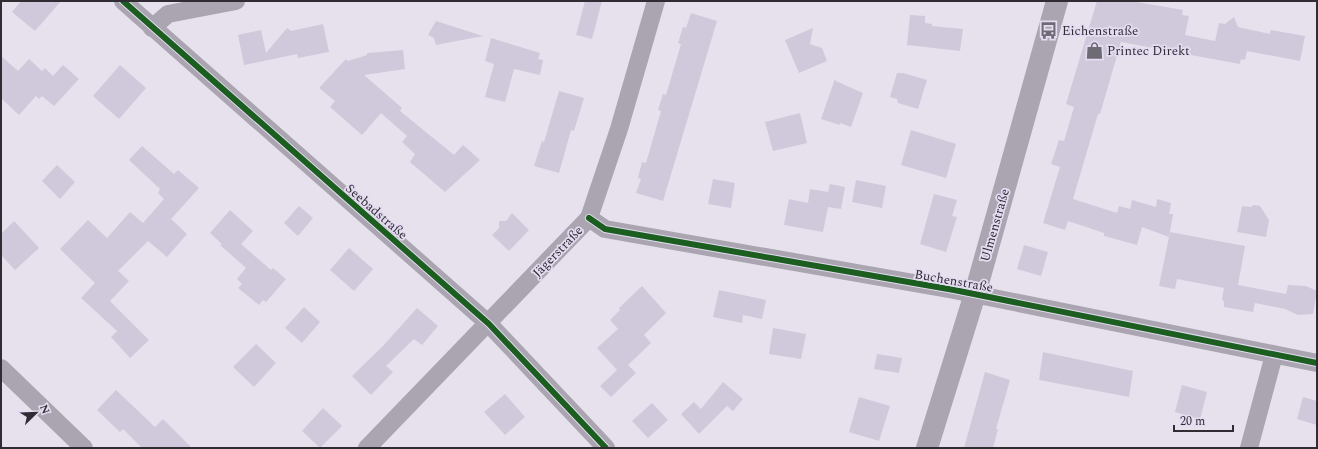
<svg xmlns="http://www.w3.org/2000/svg" width="1318" height="449" viewBox="0 0 1318 449" font-family="Spectral,serif">
<style>
.building{fill:#d0c9db}
.lines{fill:none;stroke-linecap:round;stroke-linejoin:round}
.minor{stroke:#aaa5b1;stroke-width:18}
.tertiary{stroke:#aaa5b1;stroke-width:22}
.cycleway-casing{stroke:#e5dcf2;stroke-width:8}
.cycleway{stroke:#1b5e20;stroke-width:6}
.labels{text-anchor:middle;stroke-width:3.5;stroke-linejoin:round;paint-order:stroke}
.poi-label{font-size:13px;fill:#2f2c34;stroke:#e5dcf2;text-anchor:start}
.street-label{font-size:13px;fill:#2f2c34;stroke:#e5dcf2}
</style>
<rect width="100%" height="100%" fill="#e6e1ed"/>
<g class="building">
<polygon points="21,1 61,1 35,31 12,12"/>
<polygon points="585,1 602,1 592,39 576,35"/>
<polygon points="1097,1 1131,1 1183,10 1182,15 1189,16 1185,35 1215,41 1219,23 1225,24 1234,17 1238,27 1270,34 1271,30 1305,36 1300,61 1247,51 1245,60 1241,59 1240,64 1121,42 1100,114 1098,114 1073,199 1117,213 1119,206 1130,209 1132,200 1156,207 1157,199 1171,203 1169,214 1173,214 1169,237 1142,227 1137,245 1104,236 1104,233 1068,221 1065,230 1043,223 1060,167 1051,164 1059,140 1064,141 1074,107 1066,104"/>
<polygon points="691,13 717,21 663,201 636,193 641,179 638,178 642,162 646,163 661,111 658,110 663,94 666,95 681,44 678,43 683,27 686,28"/>
<polygon points="910,15 925,16 925,23 932,24 932,26 963,29 960,51 907,45"/>
<polygon points="436,21 483,36 436,45 434,38 428,35"/>
<polygon points="323,24 329,52 298,58 297,54 244,65 238,35 261,30 266,53 287,28 291,31"/>
<polygon points="813,28 810,44 822,48 827,61 799,73 785,40"/>
<polygon points="491,38 540,53 538,59 543,60 540,75 514,69 505,102 485,97 494,64 485,61"/>
<polygon points="403,50 405,69 364,75 402,108 400,111 454,155 463,145 480,160 445,192 410,162 415,154 402,142 407,136 381,113 362,135 330,107 335,101 319,88 346,59 348,61 367,55 367,53"/>
<polygon points="1,56 18,71 29,59 42,71 45,68 53,76 63,65 79,79 54,106 42,96 39,99 36,96 19,115 1,98"/>
<polygon points="120,65 146,88 119,119 93,96"/>
<polygon points="897,73 903,73 927,80 918,109 898,103 897,99 890,97"/>
<polygon points="835,79 836,81 863,93 851,127 840,123 840,125 821,119"/>
<polygon points="559,91 584,98 574,131 571,130 559,173 534,166 542,141 544,142"/>
<polygon points="800,113 807,143 773,151 765,122"/>
<polygon points="911,130 956,144 946,178 901,165"/>
<polygon points="142,146 174,174 178,170 199,188 171,219 187,234 167,257 148,241 118,271 129,281 110,301 149,340 130,358 111,337 117,331 81,298 95,283 60,249 88,220 107,238 130,212 143,223 164,199 158,193 160,189 129,160"/>
<polygon points="57,165 75,182 60,199 42,181"/>
<polygon points="713,179 735,183 731,208 708,204"/>
<polygon points="856,180 886,186 882,208 852,202"/>
<polygon points="830,184 845,187 841,209 828,207 823,232 784,225 789,199 808,203 810,189 828,192"/>
<polygon points="934,194 957,200 952,216 957,217 946,252 920,244"/>
<polygon points="1254,205 1260,206 1269,220 1266,237 1237,232 1242,206 1251,207"/>
<polygon points="299,206 313,218 298,236 284,223"/>
<polygon points="230,210 253,231 241,244 271,270 273,268 286,279 266,302 263,300 259,305 238,288 242,284 237,279 246,268 220,245 222,244 210,233"/>
<polygon points="512,213 529,230 509,251 492,235 499,228 499,221 506,221"/>
<polygon points="14,221 39,248 15,270 1,255 1,234"/>
<polygon points="1170,232 1245,246 1238,285 1286,294 1288,285 1306,286 1317,291 1313,314 1298,315 1285,309 1255,303 1253,312 1224,307 1224,302 1222,299 1224,288 1177,279 1175,289 1159,286"/>
<polygon points="1024,245 1048,252 1041,276 1017,269"/>
<polygon points="349,248 373,269 354,291 330,270"/>
<polygon points="642,286 666,313 644,335 651,343 628,365 636,373 611,397 600,386 617,370 597,348 618,329 610,320 620,310 619,308"/>
<polygon points="719,290 766,300 762,319 743,315 742,323 713,317"/>
<polygon points="304,307 320,322 302,343 285,328"/>
<polygon points="417,308 438,326 422,345 414,339 386,366 393,372 371,395 352,376 383,346"/>
<polygon points="773,328 806,334 801,359 769,354"/>
<polygon points="256,344 276,363 254,387 233,367"/>
<polygon points="1043,352 1133,371 1129,397 1039,380"/>
<polygon points="877,354 902,358 899,373 874,369"/>
<polygon points="985,372 1010,380 996,429 998,429 993,448 964,448"/>
<polygon points="723,382 743,399 733,411 727,406 699,434 681,414 694,402 701,409"/>
<polygon points="1182,385 1207,392 1200,419 1175,412"/>
<polygon points="116,390 155,427 163,419 192,448 142,448 123,429 120,432 97,410"/>
<polygon points="505,394 525,417 505,435 484,412"/>
<polygon points="859,397 890,406 879,441 849,432"/>
<polygon points="1303,397 1317,401 1317,425 1297,419"/>
<polygon points="652,403 668,420 648,438 632,421"/>
<polygon points="323,408 342,426 320,448 302,431"/>
</g>
<g class="lines">
<g class="minor">
<polyline points="123,1 489,324 606,448"/>
<polyline points="152,28 168,14 236,1"/>
<polyline points="589,218 605,229 954,290 1317,363"/>
<polyline points="1,368 84,448"/>
<polyline points="367,448 589,218 619,129 656,1"/>
<polyline points="1249,448 1274,355"/>
</g>
<polyline class="tertiary" points="927,448 975,294 1057,1"/>
<defs>
<g id="cycleway">
<polyline points="123,1 489,324 606,448"/>
<polyline points="589,218 605,229 954,290 1317,363"/>
</g>
</defs>
<use href="#cycleway" class="cycleway-casing"/>
<use href="#cycleway" class="cycleway"/>
</g>
<defs>
<symbol id="bus-bare" viewBox="-9 -9 18 18"><path d="M-5-6H5V4H4V6H2V4H-2V6H-4V4H-5ZM-3.5-4V0h7V-4ZM-3.5 1.2v1.5H-2V1.2ZM2 1.2v1.5H3.5V1.2Z" fill="#6f6b75" stroke="#e5dcf2" stroke-width="2.5" paint-order="stroke"/></symbol>
<symbol id="shop-bare" viewBox="-9 -9 18 18"><path d="M-5-2.5h2.3a2.7 3.5 0 0 1 5.4 0H5L5.5 6h-11ZM-1.5-2.5h3a1.5 2.3 0 0 0-3 0Z" fill="#6f6b75" stroke="#e5dcf2" stroke-width="2.5" paint-order="stroke"/></symbol>
</defs>
<g fill-rule="evenodd">
<use href="#bus-bare" x="1036" y="18" width="25" height="25"/>
<use href="#shop-bare" x="1082" y="38" width="25" height="25"/>
</g>
<g class="labels">
<g class="poi-label">
<text x="1062" y="35">Eichenstraße</text>
<text x="1107" y="55">Printec Direkt</text>
</g>
<g class="street-label">
<text transform="translate(377 211) rotate(41)" y="5">Seebadstraße</text>
<text transform="translate(994 225) rotate(-74)" y="5">Ulmenstraße</text>
<text transform="translate(557 251) rotate(-46)" y="5">Jägerstraße</text>
<text transform="translate(954 280) rotate(10)" y="5">Buchenstraße</text>
</g>
</g>
<rect width="1318" height="449" fill="none" stroke="#2f2c34" stroke-width="4"/>
<g transform="translate(36 413) rotate(67)" stroke="#e5dcf2" stroke-width="3" paint-order="stroke">
<path d="M0-3L7 15L0 10L-7 15Z" fill="#2f2c34"/>
<text y="-6" font-size="11" font-weight="bold" text-anchor="middle" fill="#2f2c34">N</text>
</g>
<path d="M1174 425v6h59v-6" fill="none" stroke="#2f2c34" stroke-width="2"/>
<text x="1180" y="425" font-size="12" fill="#2f2c34" stroke="#e5dcf2" stroke-width="3" paint-order="stroke">20 m</text>
</svg>
